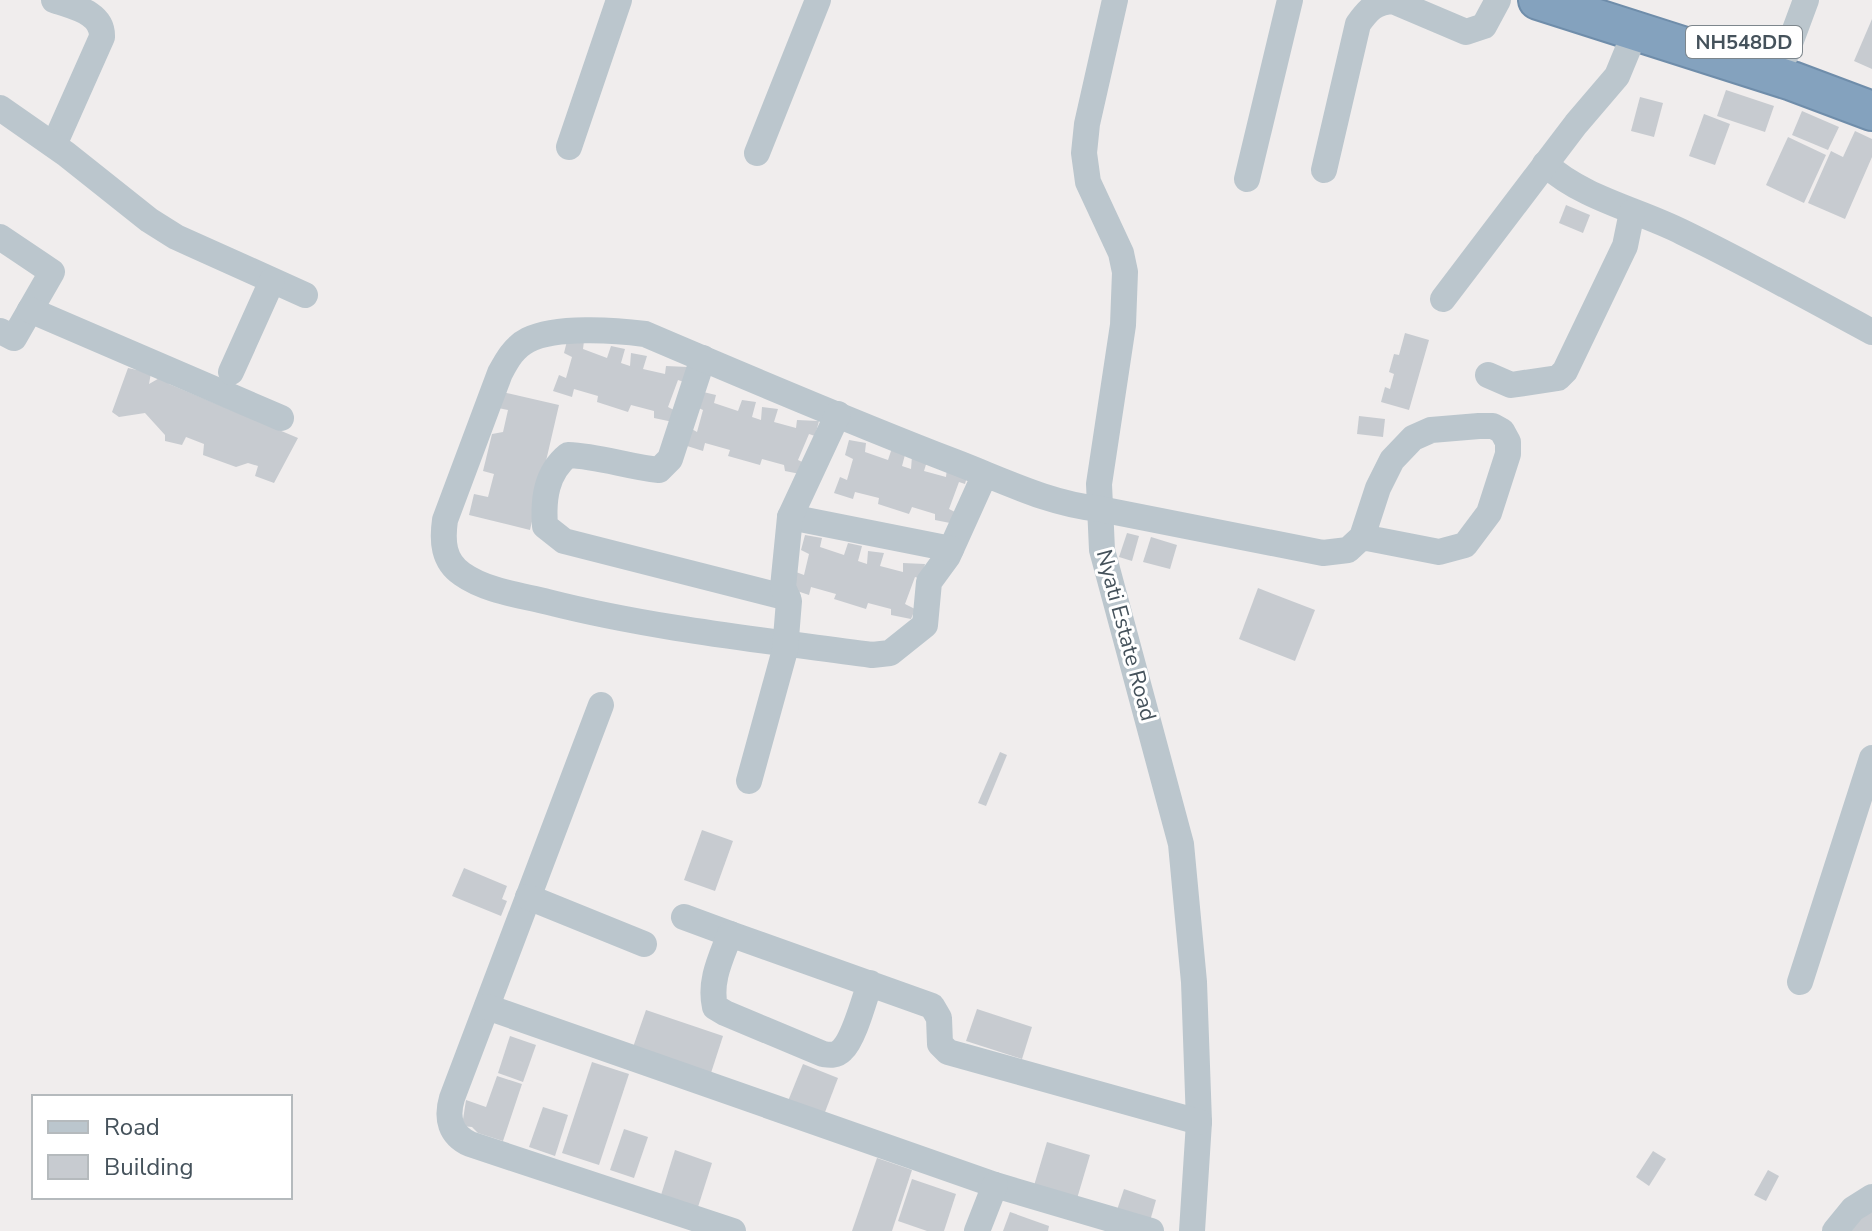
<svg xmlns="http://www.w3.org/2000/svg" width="1872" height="1231" viewBox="0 0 1872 1231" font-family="'Nunito Sans',sans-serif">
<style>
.building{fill:#c7cbd0}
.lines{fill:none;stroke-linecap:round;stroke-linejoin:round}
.highway-casing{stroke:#6f8daa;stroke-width:42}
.minor{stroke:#bbc6cd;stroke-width:26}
.highway{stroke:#84a2be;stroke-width:38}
.labels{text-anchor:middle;stroke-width:6;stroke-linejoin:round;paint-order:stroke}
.shield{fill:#fff;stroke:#7d868c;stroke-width:2}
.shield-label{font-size:20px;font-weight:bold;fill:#45525b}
.street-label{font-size:22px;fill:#45525b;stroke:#fff}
</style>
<rect width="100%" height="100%" fill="#f0eded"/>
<g class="building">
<polygon points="1872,19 1872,69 1854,61"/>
<polygon points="1726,90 1774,106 1765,132 1717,116"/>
<polygon points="1640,97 1663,103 1654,137 1631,131"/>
<polygon points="1802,111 1839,127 1828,150 1792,135"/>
<polygon points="1704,114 1730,124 1715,165 1689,156"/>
<polygon points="1855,131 1872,139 1872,157 1845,219 1808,203 1831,151 1843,157"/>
<polygon points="1788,137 1826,155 1804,203 1766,185"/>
<polygon points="1566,205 1590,215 1583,233 1559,223"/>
<polygon points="1405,333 1429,340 1409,410 1381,402 1385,387 1390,389 1394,374 1389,372 1394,354 1399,355"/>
<polygon points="568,337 584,341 583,349 607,358 611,346 625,349 621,363 630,366 631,353 647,356 643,369 665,374 666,366 688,367 684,382 678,380 668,407 678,412 673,422 654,418 654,411 631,405 628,412 597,402 598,396 574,389 572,397 553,391 559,375 566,378 572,357 564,353"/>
<polygon points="128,368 151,373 149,384 163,376 169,384 298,438 274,483 255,476 258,466 248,463 236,467 203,455 204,444 186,437 182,445 165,441 165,435 145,413 119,417 112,412"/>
<polygon points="699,391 716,395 714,403 738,411 742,400 756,402 752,417 761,420 762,407 778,409 774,422 796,428 797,420 819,421 815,436 809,434 798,460 809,465 805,475 785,471 784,465 762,459 760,465 728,456 730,450 705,443 703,451 684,445 690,428 697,432 703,410 694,406"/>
<polygon points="502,392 559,405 530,530 469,515 474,494 488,497 494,474 483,471 492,434 503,432 508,410 498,408"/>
<polygon points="1359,416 1385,419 1383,437 1357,434"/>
<polygon points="849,440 866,443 865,452 888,460 892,448 906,451 902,466 911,469 912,456 928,458 924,471 946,477 947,468 969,469 965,484 959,482 949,509 959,514 955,524 935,520 935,514 912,507 909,514 878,504 879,498 855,492 853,499 834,493 840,477 847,480 853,459 845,455"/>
<polygon points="1127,533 1139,536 1132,561 1119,557"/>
<polygon points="805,535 822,538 820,547 844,555 848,543 862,546 858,561 867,564 868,551 884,553 880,566 903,572 903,563 925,564 922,579 915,577 905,604 915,609 911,619 891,615 891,609 868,603 866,609 834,599 836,594 811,587 809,595 791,589 796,572 804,575 809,554 801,550"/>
<polygon points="1151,537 1177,545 1170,569 1143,562"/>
<polygon points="1258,588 1315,610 1295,661 1239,639"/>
<polygon points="1000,752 1007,755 986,806 978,803"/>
<polygon points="702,830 733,841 715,891 684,880"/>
<polygon points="464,868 507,886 502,899 507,901 501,916 452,896"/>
<polygon points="977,1009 1032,1027 1022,1059 966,1041"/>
<polygon points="646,1010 723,1036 710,1076 632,1050"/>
<polygon points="510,1036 536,1045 523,1082 498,1073"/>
<polygon points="592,1062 629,1074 599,1165 562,1153"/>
<polygon points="803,1064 838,1078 822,1120 786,1106"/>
<polygon points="497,1076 522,1084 503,1141 478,1133 472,1127 462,1126 466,1100 486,1107"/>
<polygon points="543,1107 568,1115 555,1156 529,1147"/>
<polygon points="624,1129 648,1137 634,1178 610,1170"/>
<polygon points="1047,1142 1090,1155 1076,1202 1033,1189"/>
<polygon points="675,1150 712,1163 698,1207 661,1195"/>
<polygon points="1653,1151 1666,1159 1649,1186 1636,1177"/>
<polygon points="877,1158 912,1170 892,1231 852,1231"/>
<polygon points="1768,1170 1779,1176 1766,1201 1754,1195"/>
<polygon points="912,1179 956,1194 944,1231 927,1231 898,1221"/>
<polygon points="1124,1189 1156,1200 1150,1221 1117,1210"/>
<polygon points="1872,1204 1872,1231 1851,1231"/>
<polygon points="1010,1212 1049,1226 1048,1231 1003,1231"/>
</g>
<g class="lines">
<defs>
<polyline id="highway" points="1538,0 1792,81 1872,111"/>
</defs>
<use href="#highway" class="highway-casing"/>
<g class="minor">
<path d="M 54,0 C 73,7 103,12 102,37 L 54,145"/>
<polyline points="1115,0 1087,124 1084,153 1088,182 1121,253 1125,272 1123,325 1099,484 1102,550 1181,844 1194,982 1199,1122 1192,1231"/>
<polyline points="1786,54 1806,0"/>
<polyline points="0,108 66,154 149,220 176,237 305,295"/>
<polyline points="569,147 619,0"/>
<polyline points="757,153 818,0"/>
<path d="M 1545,164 C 1584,199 1636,209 1682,232 C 1746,263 1809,298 1872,332"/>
<path d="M 1324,170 L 1358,24 C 1368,10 1375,2 1393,1 L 1466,32 L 1484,26 L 1498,0"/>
<polyline points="1247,179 1290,0"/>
<polyline points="0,237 52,272 14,338 0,331"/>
<polyline points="1443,299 1576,124 1617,76 1636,30"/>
<polyline points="30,310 281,418"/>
<path d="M 703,358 L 670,459 L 659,470 C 628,467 599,456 568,455 C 546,473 543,499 545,526 L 564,541 L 788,598"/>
<polyline points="231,372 272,281"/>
<polyline points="1488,375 1511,385 1558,378 1565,371 1625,246 1632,212"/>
<path d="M 985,474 L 948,556 L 929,582 L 925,625 L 890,653 L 872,655 C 764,640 654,629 548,602 C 520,595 486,591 462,574 C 443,561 442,541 445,520 L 500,373 C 507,360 514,347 528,340 C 556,326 615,330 645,334 C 748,378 851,422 955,462 C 1002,480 1049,504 1100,509 L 1323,553 L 1348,550 L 1362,537 L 1378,488 L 1392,460 L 1413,438 L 1431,430 L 1479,426 L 1493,426 L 1502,431 L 1508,442 L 1508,454 L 1489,513 L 1465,545 L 1439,552 L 1362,537"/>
<polyline points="790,517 951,549"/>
<path d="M 601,705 L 452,1098 C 446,1118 450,1135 470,1144 L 733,1231"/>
<polyline points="749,781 785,650 789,601 783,587 790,517 838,414"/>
<polyline points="528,897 644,944"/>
<polyline points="684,917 730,934"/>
<polyline points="1800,982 1872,758"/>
<path d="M 870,983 C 864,1000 854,1039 842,1050 C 836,1056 830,1055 823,1054 L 725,1013 L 715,1007 C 709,981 721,958 730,934 L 932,1006 L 939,1018 L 940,1044 L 948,1052 L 1199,1122"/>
<polyline points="487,1007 995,1185 1151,1231"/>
<polyline points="977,1231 995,1185"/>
<polyline points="1835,1231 1853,1209 1872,1197"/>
</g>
<use href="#highway" class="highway"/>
</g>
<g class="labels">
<rect class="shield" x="1686" y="26" width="116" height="32" rx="6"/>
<g class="shield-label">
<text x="1744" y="49">NH548DD</text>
</g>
<g class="street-label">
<text transform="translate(1127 635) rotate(75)" y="8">Nyati Estate Road</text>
</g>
</g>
<rect x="32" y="1095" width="260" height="104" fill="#ffffff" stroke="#b5babd" stroke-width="2"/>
<rect x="48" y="1121" width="40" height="12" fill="#bbc6cd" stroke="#b5babd" stroke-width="2"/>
<text x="104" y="1135" font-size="24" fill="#45525b">Road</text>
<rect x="48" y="1155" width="40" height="24" fill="#c7cbd0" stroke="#b5babd" stroke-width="2"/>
<text x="104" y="1175" font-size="24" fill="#45525b">Building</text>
</svg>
